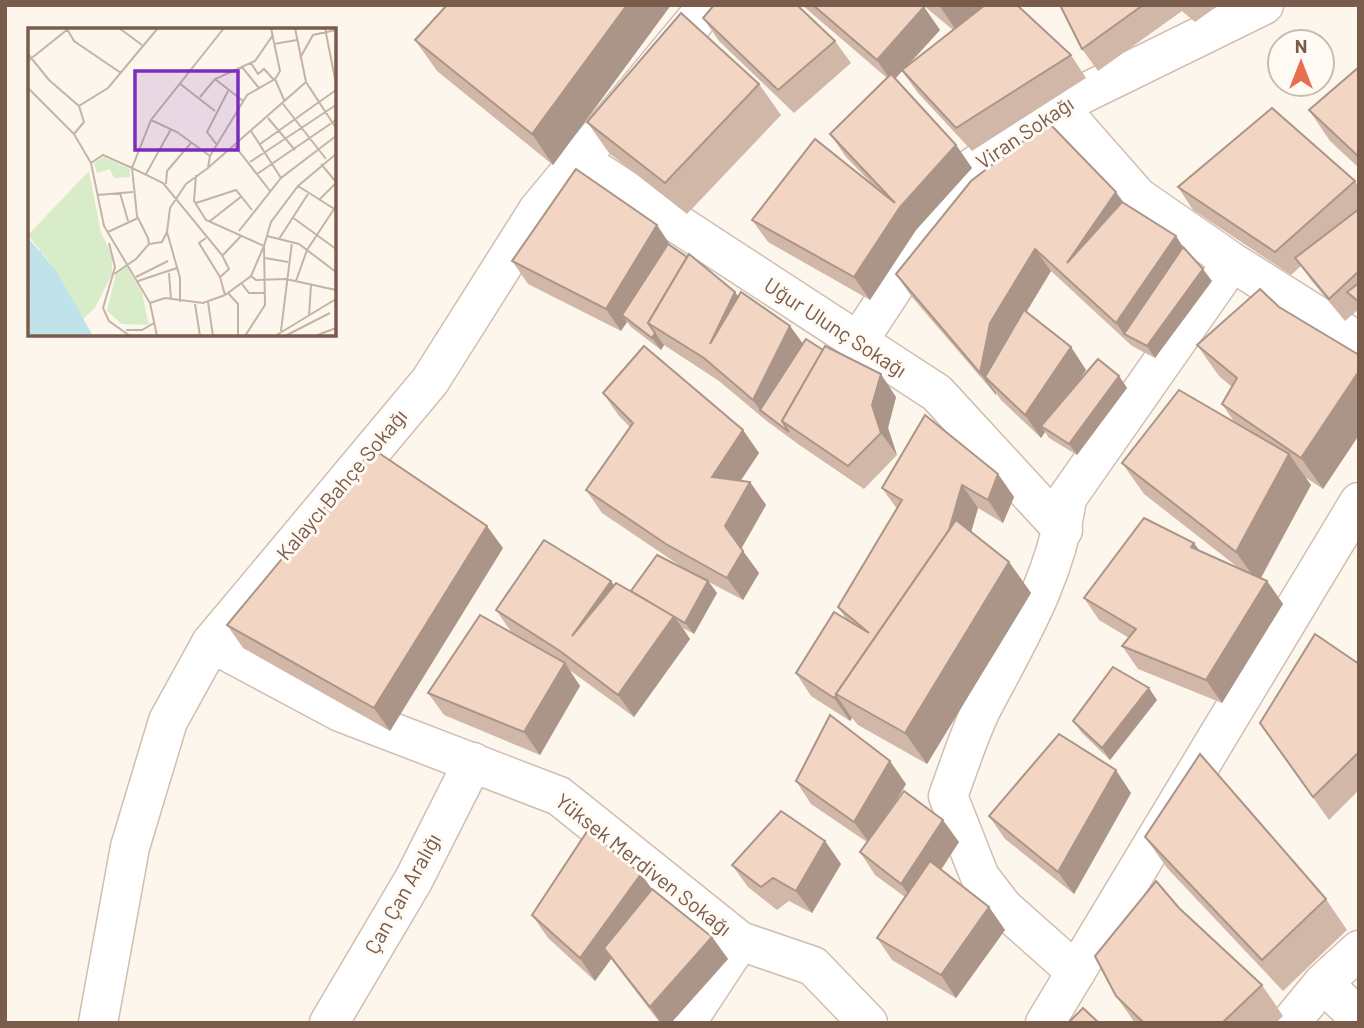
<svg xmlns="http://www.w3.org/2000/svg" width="1364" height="1028" viewBox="0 0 1364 1028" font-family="Barlow,sans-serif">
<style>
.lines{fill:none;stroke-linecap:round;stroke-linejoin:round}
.minor-casing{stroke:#d1beb0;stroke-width:41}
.minor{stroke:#fff;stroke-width:38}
.wall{fill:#d1b7a8}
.shaded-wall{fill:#aa9588}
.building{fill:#f3d5c3;stroke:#aa9588;stroke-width:2}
.labels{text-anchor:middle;stroke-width:6;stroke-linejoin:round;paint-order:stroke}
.street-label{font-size:21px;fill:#7a5c4d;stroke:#fffaf3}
.inset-river{fill:none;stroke:#bfe3e8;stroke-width:3.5}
.inset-road{fill:none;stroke:#c5b3a7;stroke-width:2}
.view{fill:#7b2cbf;fill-opacity:0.15;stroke:#7b2cbf;stroke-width:3.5}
.inset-edge{fill:none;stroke:#7a5c4d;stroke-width:3.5}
</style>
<rect width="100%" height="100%" fill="#fdf6ec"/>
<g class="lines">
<defs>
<g id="minor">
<polyline points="1058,106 1138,197 1232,262 1359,342"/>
<polyline points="578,159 937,393 1063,530"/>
<polyline points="857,343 972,168 1058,106 1264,5"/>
<polyline points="211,643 340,712 559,796 740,941 813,966 868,1023"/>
<path d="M 1076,972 L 1003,907 L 980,877 L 948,796 C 959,767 968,737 981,710 C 1017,641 1057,577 1067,498 L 1232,262"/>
<polyline points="1323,983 1359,1018"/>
<polyline points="98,1023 130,847 168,721 211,643 430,381 538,210 708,5"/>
<polyline points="329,1023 414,879 473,762"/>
<polyline points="686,1023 740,941"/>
<polyline points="1045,1023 1359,502"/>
<polyline points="1290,1023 1323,983 1359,950"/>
</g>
</defs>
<use href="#minor" class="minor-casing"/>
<use href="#minor" class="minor"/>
</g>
<g class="wall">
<polygon points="447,5 671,5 553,165 437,71 415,40"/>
<polygon points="802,5 921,5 924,7 940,30 907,67 953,30 923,5 1017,5 1071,55 1086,78 972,151 918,93 902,71 895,79 956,145 972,168 916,230 870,300 768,242 752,220 873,185 846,157 830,134 887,78"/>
<polygon points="1060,5 1219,5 1195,22 1182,11 1098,71 1082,49"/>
<polygon points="703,18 835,41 851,63 794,113 719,41"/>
<polygon points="1359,67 1359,168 1330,141 1309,110"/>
<polygon points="759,84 781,115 687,214 609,153 587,122"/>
<polygon points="1355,181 1359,187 1359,309 1345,321 1311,280 1301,266 1291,275 1193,210 1178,187"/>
<polygon points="1124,203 1183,247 1212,281 1155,358 1132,346 1051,271 1026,312 1071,347 1086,370 1080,380 1119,376 1127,388 1077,455 1049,438 1045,432 1041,438 1001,400 996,393 996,395 911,296 896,274"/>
<polygon points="657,225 671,246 738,296 790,326 803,344 896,397 888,428 897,455 864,489 798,444 768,422 719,381 664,345 661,350 631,327 627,322 621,331 528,284 512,261"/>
<polygon points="1279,307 1359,355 1359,435 1323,489 1305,477 1311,485 1261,578 1267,581 1283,604 1222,703 1138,669 1122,646 1129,638 1099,620 1084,598 1200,551 1240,569 1144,494 1122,463 1235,423 1222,404 1232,387 1219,376 1197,345"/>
<polygon points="603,393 743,430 759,453 740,481 750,482 766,505 741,549 759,573 743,600 709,582 717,593 694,634 683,628 690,639 634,717 568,669 580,686 540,755 444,715 428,693 512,633 496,610 611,581 614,586 631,591 699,577 682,567 602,513 586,490 630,427 619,416"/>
<polygon points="998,474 1014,497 1003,523 978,508 971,532 1009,562 1031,593 927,764 858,725 852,718 850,721 811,696 796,673 846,619 838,607 897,509 882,488"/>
<polygon points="503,548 390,731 243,648 227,625"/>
<polygon points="1359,664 1359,790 1329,820 1260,723"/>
<polygon points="1157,700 1110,760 1082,733 1073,721"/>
<polygon points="796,781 906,784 892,807 959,842 941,870 989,907 1005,930 956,998 892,960 877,938 905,897 875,875 860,852 867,842 811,804"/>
<polygon points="1131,793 1074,894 1005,839 989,816"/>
<polygon points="1145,837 1326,899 1347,930 1283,991 1167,868"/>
<polygon points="825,841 841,864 812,913 789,901 777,910 748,887 732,865"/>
<polygon points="641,874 652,890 712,937 728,959 671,1023 660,1023 611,959 595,981 548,938 532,915"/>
<polygon points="1179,908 1262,985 1283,1016 1276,1023 1135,1023 1116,996"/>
</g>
<g class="shaded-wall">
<polygon points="627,5 671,5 553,165 532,134"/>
<polygon points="939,5 990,5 960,36"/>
<polygon points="924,7 940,30 892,82 877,60"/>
<polygon points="956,145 972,168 916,230 870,300 854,277 900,207"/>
<polygon points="1116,192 1132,214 1067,263"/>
<polygon points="657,225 672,248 622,315 627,322 621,331 606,309"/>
<polygon points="1176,236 1191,259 1124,334 1116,323"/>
<polygon points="1035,249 1051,271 1006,346 985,377 996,393 996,395 980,373 990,323"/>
<polygon points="1203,269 1212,281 1155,358 1147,346"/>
<polygon points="735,292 751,314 710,344"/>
<polygon points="790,326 806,348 760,410 753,400"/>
<polygon points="655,333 664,345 661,350 652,338"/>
<polygon points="1071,347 1086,370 1046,429 1041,426 1045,432 1041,438 1025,415"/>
<polygon points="1359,371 1359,435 1323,489 1301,458"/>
<polygon points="881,374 896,397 888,428 897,455 881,433 872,405"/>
<polygon points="1119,376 1127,388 1077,455 1069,444"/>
<polygon points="743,430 759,453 728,500 712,477"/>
<polygon points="1289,454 1311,485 1258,583 1236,552"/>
<polygon points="998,474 1014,497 1003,523 988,500"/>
<polygon points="750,482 766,505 741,549 725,526"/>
<polygon points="962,485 978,508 965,553 859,707"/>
<polygon points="487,526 503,548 390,731 374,708"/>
<polygon points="1194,543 1210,565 1191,547"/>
<polygon points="743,551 759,573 743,600 727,578"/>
<polygon points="1009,562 1031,593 927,764 905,733"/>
<polygon points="611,581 627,604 572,636"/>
<polygon points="708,581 717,593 694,634 685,623"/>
<polygon points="1267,581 1283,604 1222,703 1206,680"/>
<polygon points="674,616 690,639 634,717 618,695"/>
<polygon points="565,663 580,686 540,755 524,732"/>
<polygon points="1149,688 1157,700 1110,760 1102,748"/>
<polygon points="836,695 852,718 850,721 834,698"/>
<polygon points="890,761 906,784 870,844 854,822"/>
<polygon points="1116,770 1131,793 1074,894 1058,872"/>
<polygon points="943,820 959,842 917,906 901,884"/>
<polygon points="825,841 841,864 812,913 796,891"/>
<polygon points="641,874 657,896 604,948 611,959 595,981 580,958"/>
<polygon points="989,907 1005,930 956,998 941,975"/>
<polygon points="712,937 728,959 671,1023 661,1023 650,1007"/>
</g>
<g class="building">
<polygon points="447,5 627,5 532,134 415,40"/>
<polygon points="714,5 797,5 835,41 778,90 703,18"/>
<polygon points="813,5 921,5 924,7 877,60"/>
<polygon points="985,5 1017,5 1071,55 956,128 902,70"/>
<polygon points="1060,5 1143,5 1082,49"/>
<polygon points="681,13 759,84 665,183 587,122"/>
<polygon points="1359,67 1359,157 1309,110"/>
<polygon points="891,74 956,145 900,207 854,277 752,220 815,139 895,203 830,134"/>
<polygon points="1272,108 1355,181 1275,252 1178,187"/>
<polygon points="1048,122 1116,192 1067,263 1122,202 1176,236 1116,323 1035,249 990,323 980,373 896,274 971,181"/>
<polygon points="576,169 657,225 606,309 512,261"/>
<polygon points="1359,209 1359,271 1329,299 1295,258"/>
<polygon points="668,244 687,257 648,323 655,333 652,338 622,315"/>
<polygon points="1183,247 1203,269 1147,346 1124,334"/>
<polygon points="689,254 735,292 710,344 741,292 790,326 753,400 704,358 648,323"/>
<polygon points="1359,283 1359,302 1347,292"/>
<polygon points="1260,289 1279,307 1359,355 1359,371 1301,458 1222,404 1237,378 1197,345"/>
<polygon points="1024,310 1071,347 1025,415 985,377"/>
<polygon points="806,339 823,350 782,421 789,432 760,410"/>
<polygon points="644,346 743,430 712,477 750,482 725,526 743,551 727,578 666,544 586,490 633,423 603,393"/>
<polygon points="825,346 881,374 872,405 881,433 848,466 782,421"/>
<polygon points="1098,359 1119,376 1069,444 1041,426"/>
<polygon points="1179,390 1289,454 1236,552 1122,463"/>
<polygon points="925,415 998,474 988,500 962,485 949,530 836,694 837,695 834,698 796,673 834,612 869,633 838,607 902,500 882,488"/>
<polygon points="373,449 487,526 374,708 227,625"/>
<polygon points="1144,518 1194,543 1191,547 1267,581 1206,680 1122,646 1136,629 1084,598"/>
<polygon points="956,520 1009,562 905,733 836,694"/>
<polygon points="544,540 611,581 572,636 616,583 674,616 618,695 560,651 496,610"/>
<polygon points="657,555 708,581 685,623 631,591"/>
<polygon points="480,615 565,663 524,732 428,693"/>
<polygon points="1315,634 1359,664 1359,752 1313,797 1260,723"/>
<polygon points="1113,667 1149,688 1102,748 1073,721"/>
<polygon points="830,715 890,761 854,822 796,781"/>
<polygon points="1059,734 1116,770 1058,872 989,816"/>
<polygon points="1200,754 1326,899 1262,960 1145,837"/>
<polygon points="904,791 943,820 901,884 860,852"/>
<polygon points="781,811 825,841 796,891 773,878 761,887 732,865"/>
<polygon points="588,830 641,874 580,958 532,915"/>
<polygon points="930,861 989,907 941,975 877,938"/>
<polygon points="1156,881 1179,908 1262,985 1222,1023 1144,1023 1116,996 1095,956"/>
<polygon points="652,889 712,937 650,1007 604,948"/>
<polygon points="1083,1008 1099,1023 1068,1023"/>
</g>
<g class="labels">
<g class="street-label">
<text transform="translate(1025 133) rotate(-34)" y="7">Viran Sokağı</text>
<text transform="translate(835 328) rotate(33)" y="7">Uğur Ulunç Sokağı</text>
<text transform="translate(342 485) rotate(-50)" y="7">Kalaycı Bahçe Sokağı</text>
<text transform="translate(643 865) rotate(38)" y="7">Yüksek Merdiven Sokağı</text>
<text transform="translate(403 894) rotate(-61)" y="7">Çan Çan Aralığı</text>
</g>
</g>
<g transform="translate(28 28)">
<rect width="308" height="308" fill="#fdf6ec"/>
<path d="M 75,129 L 102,141 L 102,149 L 86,150 L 82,141 L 69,145 L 66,135 ZM 61,143 L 73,205 L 84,226 L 84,246 L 67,280 L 55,291 L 28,242 L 0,207 ZM 99,239 L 114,265 L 121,297 L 94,296 L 79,283 L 88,245 Z" fill="#d8ecc9"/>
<path d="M 0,210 L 28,242 L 65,308 L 0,308 Z" fill="#bfe3e8"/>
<path class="inset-river" d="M 0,224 L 12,225 L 6,308M 0,257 L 11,229M 0,277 L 10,234"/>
<path class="inset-road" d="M 91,0 L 114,17M 196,0 L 123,92 L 104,140 L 135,155 L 194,227 L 201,241 L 192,249 L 197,267M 243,0 L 252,43 L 247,51 L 257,74M 267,0 L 278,54 L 308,100M 297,0 L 308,56M 39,1 L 46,13 L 93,45M 246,16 L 269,12M 0,26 L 21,52 L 51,78M 272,30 L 285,7 L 308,2M 0,33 L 40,1M 223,35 L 230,46 L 236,41 L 246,52M 214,39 L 231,60M 187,51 L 215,73M 151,55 L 187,83M 0,60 L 46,106 L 63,135 L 76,198 L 122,275 L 129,308M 172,69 L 187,51 L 227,33 L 245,7M 255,76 L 298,131M 240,90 L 267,122M 123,92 L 149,104 L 182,128M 223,103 L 253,150M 46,106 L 56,94 L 51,78 L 80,60 L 130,0M 232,116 L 308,62M 189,117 L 179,104 L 200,63M 207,118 L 242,163M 222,134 L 308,77M 63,135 L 75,127 L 104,140 L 109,188 L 120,210 L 121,216 L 108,231 L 86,246M 293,136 L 308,154M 181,139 L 278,54M 118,146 L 143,101M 229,146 L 308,92M 138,156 L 139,143 L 163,115M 270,158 L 308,182M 92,165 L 100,193M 69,167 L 105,164M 291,172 L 308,155M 168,175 L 208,162 L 224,182M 264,189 L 308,221M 182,193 L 214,168M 211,203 L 253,150 L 308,108M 80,204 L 110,190M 139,204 L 152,250 L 152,274M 239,208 L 271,216 L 308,244M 178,210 L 171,215 L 192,249M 251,211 L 280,166M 81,215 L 87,239 L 75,280 L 81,293 L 102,308M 121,216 L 134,214 L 139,204 L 142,180 L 158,156 L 180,140 L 182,128 L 219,67 L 247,51M 195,227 L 213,208M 237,230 L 260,234M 141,245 L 143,272M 223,248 L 228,252 L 258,251 L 308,262M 108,249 L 140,233M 110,253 L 149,240M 268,253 L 279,222 L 308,178M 214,256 L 221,265 L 238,265M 200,265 L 210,276 L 210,308M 180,274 L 185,308M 122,275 L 137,270 L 175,275 L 197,267 L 223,248 L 236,218 L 178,192 L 166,173 L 168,147M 167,276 L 172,308M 281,288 L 283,257M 98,302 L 114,302 L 126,295M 253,303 L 264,214M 217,308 L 237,277 L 236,218 L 243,194 L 270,158 L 308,126M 247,308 L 308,271M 257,308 L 302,285M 287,308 L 308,300"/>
<path class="view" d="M 107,43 L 210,43 L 210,122 L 107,122 Z"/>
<rect width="308" height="308" class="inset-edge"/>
</g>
<rect width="1364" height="1028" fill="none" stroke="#7a5c4d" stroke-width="14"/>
<g transform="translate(1301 63)"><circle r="33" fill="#fffaf3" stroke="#cabbb1" stroke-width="2"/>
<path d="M0-5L12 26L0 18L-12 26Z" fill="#e76f51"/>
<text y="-10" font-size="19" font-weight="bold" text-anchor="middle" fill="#7a5c4d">N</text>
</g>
</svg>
